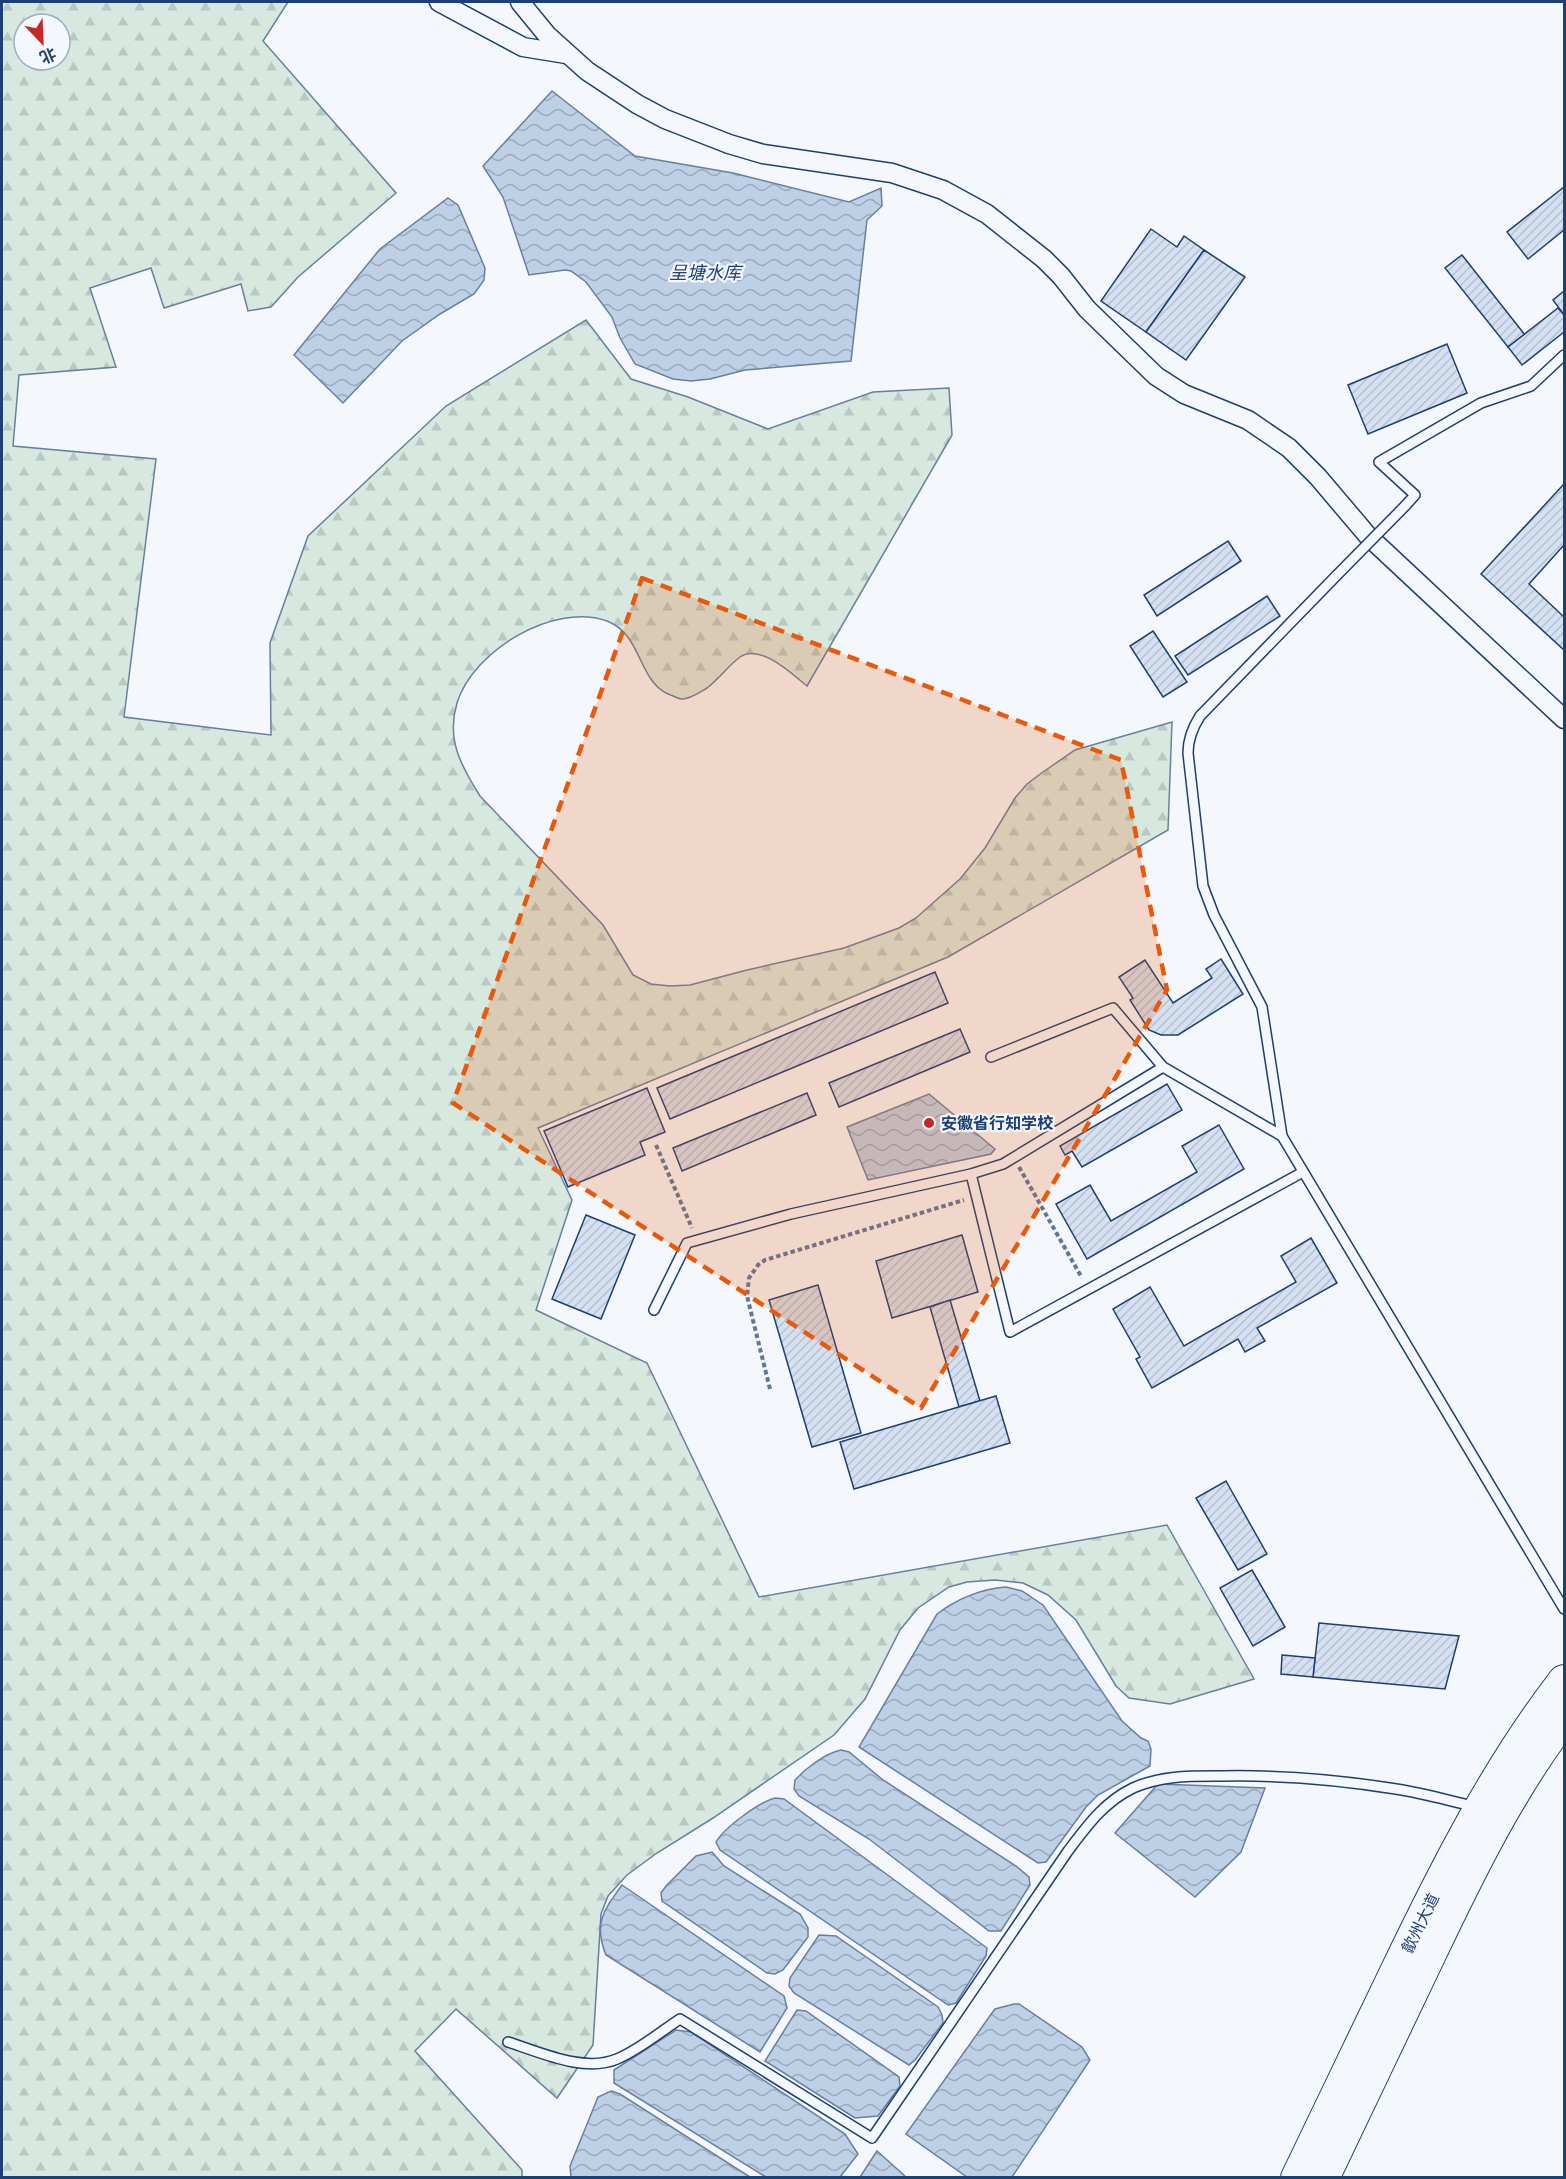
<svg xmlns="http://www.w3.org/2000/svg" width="1566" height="2179" viewBox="0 0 1566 2179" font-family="Figtree,'Noto Sans SC',sans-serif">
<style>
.forest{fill:url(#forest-firs);stroke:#687fa3;stroke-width:1.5;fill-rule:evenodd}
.water{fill:url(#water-waves);stroke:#687fa3;stroke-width:1.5}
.building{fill:url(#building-hatch);stroke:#1d3f73;stroke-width:1.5}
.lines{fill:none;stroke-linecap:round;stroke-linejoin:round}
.lane-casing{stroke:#1d3f73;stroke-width:12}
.street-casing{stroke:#1d3f73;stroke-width:21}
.highway-casing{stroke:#1d3f73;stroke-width:34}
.path{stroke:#5e769c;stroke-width:4;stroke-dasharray:4.5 3;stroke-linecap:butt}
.lane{stroke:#f4f7fb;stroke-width:9}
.street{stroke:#f4f7fb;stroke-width:18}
.highway{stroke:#f4f7fb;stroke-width:32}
.lane-bridge-casing{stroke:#1d3f73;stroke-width:12;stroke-linecap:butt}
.lane-bridge{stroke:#f4f7fb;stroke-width:9}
.marked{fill:#e8590c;fill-opacity:0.2;stroke:#e8590c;stroke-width:4.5;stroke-dasharray:12 8;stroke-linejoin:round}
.poi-dot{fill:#c62828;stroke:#f4f7fb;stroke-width:2}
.labels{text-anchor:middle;stroke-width:4.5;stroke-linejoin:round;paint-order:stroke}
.poi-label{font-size:16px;font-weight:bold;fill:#1d3f73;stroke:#f4f7fb;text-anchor:start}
.street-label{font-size:16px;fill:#1d3f73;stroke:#f4f7fb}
.water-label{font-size:18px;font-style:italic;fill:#1d3f73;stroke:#f4f7fb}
</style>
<defs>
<pattern id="forest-firs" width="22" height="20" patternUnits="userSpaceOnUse" patternTransform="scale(1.5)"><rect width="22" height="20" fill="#d7e8df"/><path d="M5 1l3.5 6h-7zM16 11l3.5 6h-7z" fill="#b8c8c3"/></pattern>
<pattern id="water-waves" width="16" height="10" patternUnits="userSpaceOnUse" patternTransform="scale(1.5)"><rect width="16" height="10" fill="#bed0e5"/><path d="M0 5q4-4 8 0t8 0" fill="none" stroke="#9aaabe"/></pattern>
<pattern id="building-hatch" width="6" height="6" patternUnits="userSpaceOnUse" patternTransform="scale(1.5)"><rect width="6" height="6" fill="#d5e0f0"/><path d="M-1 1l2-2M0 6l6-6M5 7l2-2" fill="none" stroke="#b6c1d1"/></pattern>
</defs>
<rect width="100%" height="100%" fill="#f4f7fb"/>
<path class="forest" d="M 2,2 L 288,2 L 263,41 L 396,193 L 298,277 L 271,307 L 248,311 L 241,284 L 164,308 L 151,268 L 90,288 L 116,367 L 19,375 L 13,446 L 156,459 L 124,717 L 271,735 L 270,643 L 308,536 L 446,406 L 586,320 L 631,379 L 688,397 L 768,429 L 873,392 L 949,388 L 952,435 L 807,686 C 792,674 760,643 740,657 C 728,666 719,679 707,688 C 700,692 690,699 682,699 C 679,699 676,697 673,696 C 637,685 644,635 607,621 C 553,602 473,651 457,703 C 446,739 461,766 480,796 L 603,925 L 633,975 L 651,984 L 670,986 L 690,985 L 747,970 L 844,948 L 899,928 L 916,918 L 960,879 L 985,848 L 1015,798 L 1027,784 L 1043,772 L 1075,750 L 1172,722 L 1168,830 L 948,957 L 538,1128 L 572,1200 L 536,1310 L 647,1363 L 759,1597 L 1167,1525 L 1254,1679 L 1170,1704 L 1129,1698 L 1116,1686 L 1076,1620 L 1048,1595 L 1023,1583 L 995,1580 L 967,1582 L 949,1587 L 918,1608 L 900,1630 L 865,1699 L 834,1735 L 713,1818 L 657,1853 L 627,1875 L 608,1896 L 601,1914 L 593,2045 L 557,2098 L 456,2009 L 415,2051 L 522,2170 L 522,2177 L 2,2178 ZM 24,24 L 60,24 L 60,60 L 24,60 Z"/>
<g class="water">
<polygon points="552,91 635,156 733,173 849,202 881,188 882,206 867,220 851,361 745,370 710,379 691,381 673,379 635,364 620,338 612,317 586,282 571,271 565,270 529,275 503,197 483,166"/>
<polygon points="448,198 458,205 485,268 484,280 474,294 440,314 402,341 343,403 294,355 380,249"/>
<polygon points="929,1094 995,1149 991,1154 868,1180 847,1127"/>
<path d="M 1006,1587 L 1022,1591 L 1043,1605 L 1122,1721 L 1141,1738 L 1148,1741 L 1151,1749 L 1150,1766 L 1098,1795 L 1086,1807 L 1046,1862 L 1038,1863 L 859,1747 L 937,1614 C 957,1599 980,1589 1006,1587 Z"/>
<path d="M 841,1750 L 849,1752 L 883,1780 L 1016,1866 L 1029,1877 L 1030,1885 L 1001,1931 L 989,1931 L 869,1839 L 799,1796 L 794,1789 L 795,1780 C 806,1768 824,1754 841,1750 Z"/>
<polygon points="1158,1784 1265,1788 1241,1852 1195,1897 1115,1833"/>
<path d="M 775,1798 L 784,1799 L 987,1948 L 986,1956 L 956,2003 L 948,2005 L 720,1850 L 716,1842 C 724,1828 759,1802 775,1798 Z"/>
<polygon points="712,1852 724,1866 800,1914 808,1928 808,1937 783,1970 775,1974 767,1973 662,1901 661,1893 666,1886 696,1856"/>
<path d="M 622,1885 L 784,1996 L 787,2008 L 760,2052 L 606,1955 C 593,1923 604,1910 622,1885 Z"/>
<polygon points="819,1935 836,1936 938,2007 942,2015 943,2023 915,2060 909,2065 794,1993 789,1986 790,1978"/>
<polygon points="1014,2004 1019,2004 1082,2047 1090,2060 1012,2177 967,2177 906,2134 992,2013 995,2009"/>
<polygon points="797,2010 806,2011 899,2077 900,2086 878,2116 855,2118 765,2061"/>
<polygon points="676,2030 691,2032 845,2134 858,2154 840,2177 766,2177 614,2083 614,2070"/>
<polygon points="611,2091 620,2094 750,2177 571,2177 570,2166 598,2097"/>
<polygon points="877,2151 906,2177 860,2177"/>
</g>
<g class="building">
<polygon points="1564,187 1564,230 1528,259 1507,232"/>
<polygon points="1151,229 1177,247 1184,236 1204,250 1146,332 1101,301"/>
<polygon points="1204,250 1245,277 1186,360 1146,332"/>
<polygon points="1462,255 1525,335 1508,347 1445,268"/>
<polygon points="1564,291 1564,315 1553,300"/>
<polygon points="1558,308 1564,315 1564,332 1522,365 1508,347"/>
<polygon points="1447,344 1467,393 1368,434 1348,385"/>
<polygon points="1564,484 1564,545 1529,584 1564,617 1564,650 1481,574"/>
<polygon points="1228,541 1241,561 1157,616 1144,595"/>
<polygon points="1267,596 1280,616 1188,675 1175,656"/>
<polygon points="1153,631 1187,682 1163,697 1130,646"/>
<polygon points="1221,959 1243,994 1178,1035 1161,1035 1149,1030 1130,1000 1133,998 1119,977 1145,960 1173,1003 1212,978 1206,969"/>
<polygon points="935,972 948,1003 670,1119 657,1088"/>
<polygon points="960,1029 970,1052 839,1107 829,1083"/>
<polygon points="1167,1084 1182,1110 1082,1167 1072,1151 1065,1155 1060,1146"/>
<polygon points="647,1088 665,1132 640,1142 645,1155 568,1187 544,1131"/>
<polygon points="807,1093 816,1115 682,1171 673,1148"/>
<polygon points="1219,1125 1244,1169 1087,1259 1056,1204 1090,1185 1111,1221 1197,1172 1182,1146"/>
<polygon points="586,1215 635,1235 601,1319 552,1299"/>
<polygon points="962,1235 978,1292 892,1318 876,1261"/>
<polygon points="1311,1238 1337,1283 1257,1328 1265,1341 1245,1352 1238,1339 1152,1388 1136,1359 1140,1357 1113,1309 1150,1287 1184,1346 1296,1282 1281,1256"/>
<polygon points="818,1285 861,1433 812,1447 769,1300"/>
<polygon points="950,1300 980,1401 959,1407 930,1307"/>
<polygon points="996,1396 1010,1443 854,1489 840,1442"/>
<polygon points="1226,1481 1267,1554 1238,1570 1196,1498"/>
<polygon points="1252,1570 1285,1627 1253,1646 1220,1588"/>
<polygon points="1319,1623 1459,1636 1445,1689 1313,1677"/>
<polygon points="1282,1655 1315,1658 1313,1677 1281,1674"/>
</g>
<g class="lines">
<defs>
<g id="lane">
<polyline points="1405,506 1415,495 1379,462 1481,403 1531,386 1564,355"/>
<path d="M 1337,575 L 1200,716 C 1193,727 1188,739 1188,753 L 1203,886 L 1214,915 L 1262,1007 L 1282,1136 L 1564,1609"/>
<polyline points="991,1057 1113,1008 1163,1067 1282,1136"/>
<polyline points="971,1174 1010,1332 1303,1172"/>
<polyline points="654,1310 687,1243 791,1214 971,1174 1003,1164 1163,1067"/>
<path d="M 508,2042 C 540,2052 584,2073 617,2059 C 639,2050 660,2032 680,2019 L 872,2138 L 1068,1851 C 1087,1826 1104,1802 1133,1788 C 1162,1775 1192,1776 1223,1776 C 1281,1775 1340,1780 1396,1789 C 1423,1793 1450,1801 1477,1807"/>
</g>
<g id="street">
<polyline points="439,2 523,47 566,54"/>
<polyline points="520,2 547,35 587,71 637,104 665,119 729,144 763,154 892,173 943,190 987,214 1044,259 1061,276 1087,309 1156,376 1184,394 1248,420 1289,448 1318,477 1368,536 1564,719"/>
</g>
<g id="highway">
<path d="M 1297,2178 C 1330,2109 1363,2041 1396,1972 C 1445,1870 1495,1771 1564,1681"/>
<path d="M 1323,2178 C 1358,2104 1394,2030 1429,1956 C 1468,1874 1509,1790 1564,1718"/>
</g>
</defs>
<use href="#lane" class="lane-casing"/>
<use href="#street" class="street-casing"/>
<use href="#highway" class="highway-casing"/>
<g class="path">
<polyline points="656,1145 692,1228"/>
<polyline points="1019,1167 1082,1278"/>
<polyline points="770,1389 747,1296 749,1278 758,1265 765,1260 964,1200"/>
</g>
<use href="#lane" class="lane"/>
<use href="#street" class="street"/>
<use href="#highway" class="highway"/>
<defs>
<polyline id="lane-bridge" points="1337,575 1405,506"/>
</defs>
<use href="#lane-bridge" class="lane-bridge-casing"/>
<use href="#lane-bridge" class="lane-bridge"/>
</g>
<path class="marked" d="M 642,578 L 1121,760 L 1167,990 L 921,1408 L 453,1103 Z"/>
<circle class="poi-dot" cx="929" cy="1123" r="6"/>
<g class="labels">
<g class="poi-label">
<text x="941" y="1129">安徽省行知学校</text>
</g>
<g class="street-label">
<text transform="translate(1420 1923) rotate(-64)" y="6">歙州大道</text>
</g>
<g class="water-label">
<text x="705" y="279">呈塘水库</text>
</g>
</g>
<rect width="1566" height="2179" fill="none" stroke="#1d3f73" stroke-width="6"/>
<g transform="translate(42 42) rotate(157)"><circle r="28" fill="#f4f7fb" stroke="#9eadc5" stroke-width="1.5"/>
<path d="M0-4.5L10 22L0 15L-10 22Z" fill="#c62828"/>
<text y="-9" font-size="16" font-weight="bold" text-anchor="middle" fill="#1d3f73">北</text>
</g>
</svg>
